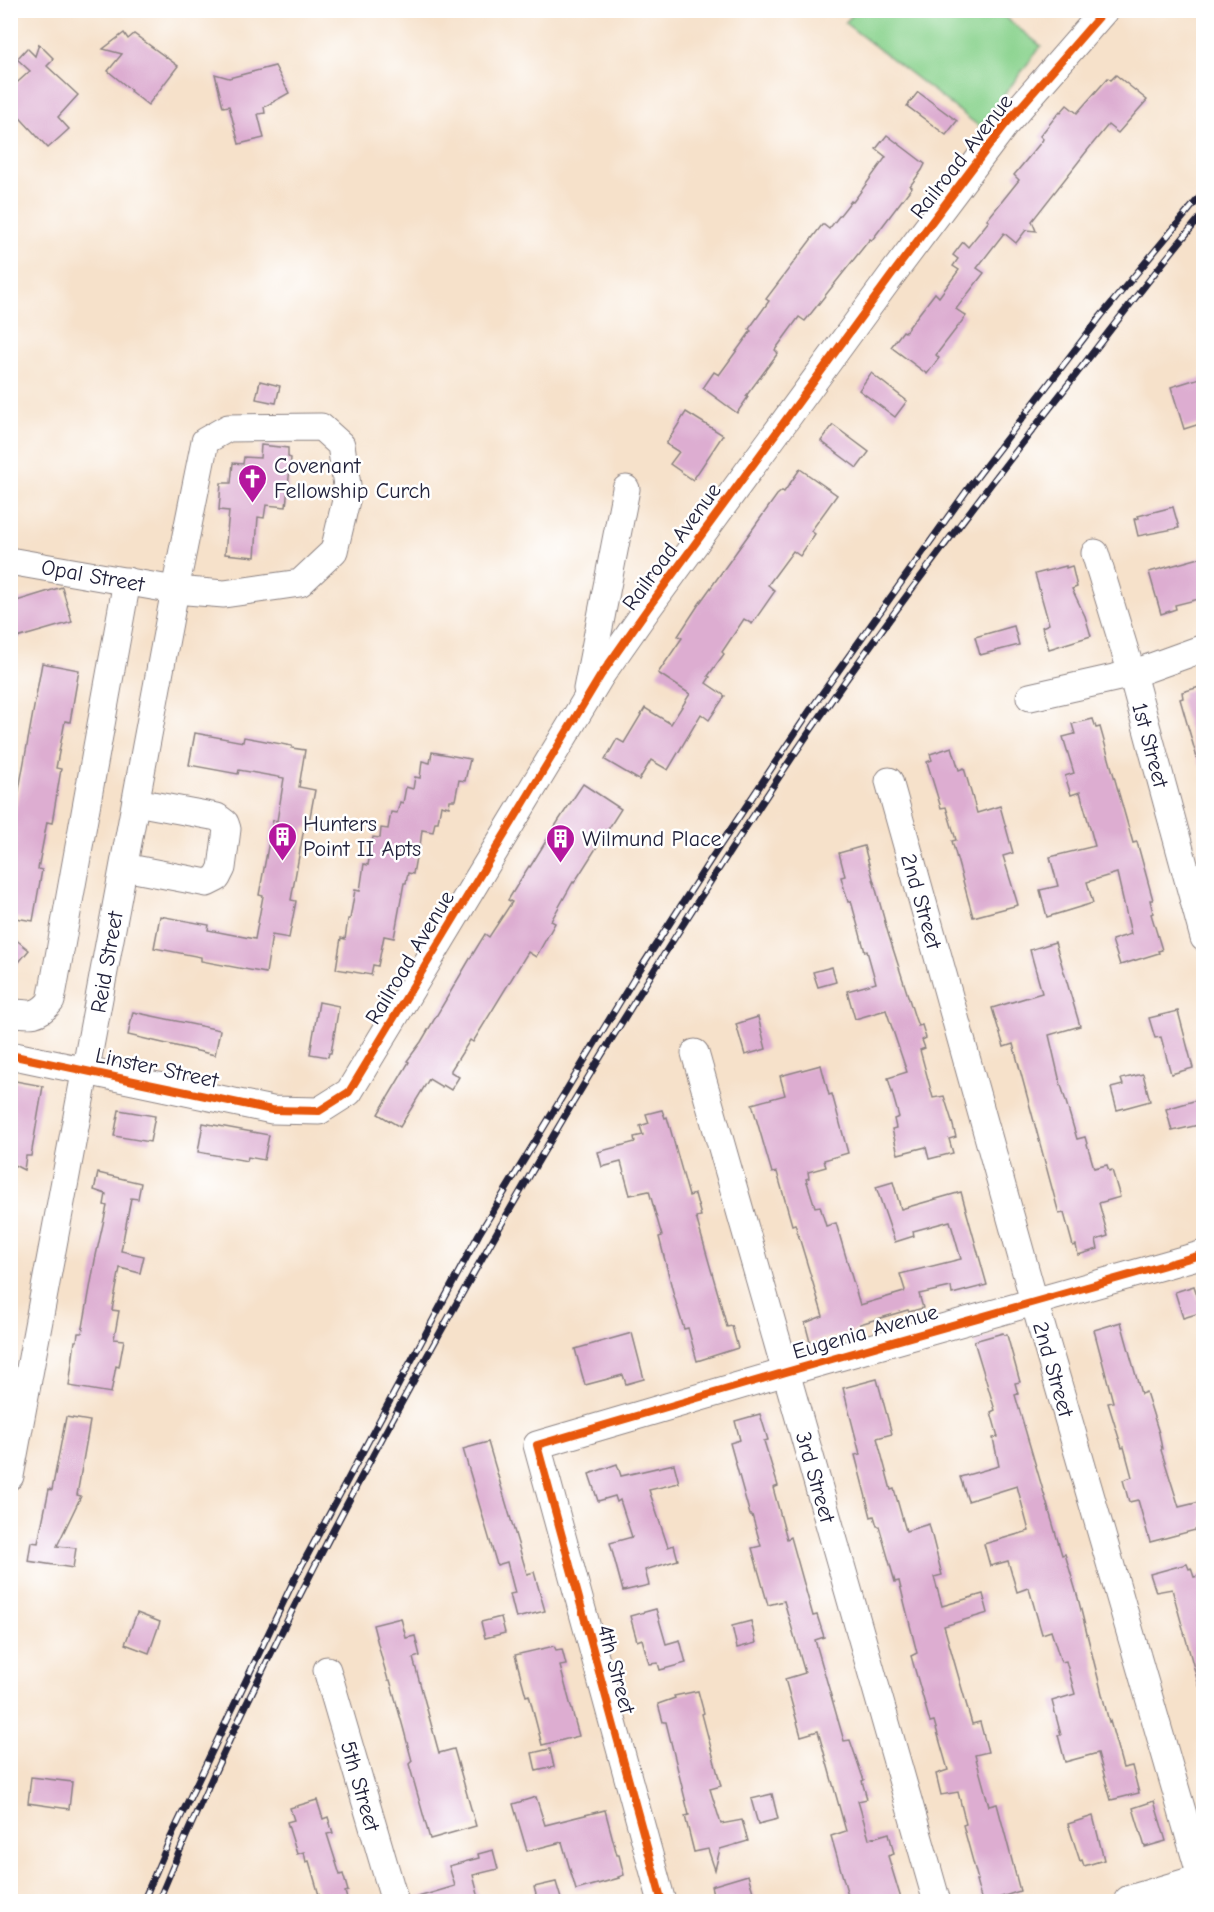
<svg xmlns="http://www.w3.org/2000/svg" width="1214" height="1912" viewBox="0 0 1214 1912" font-family="'Comic Neue',sans-serif">
<style>
.green{fill:#8ad38e;stroke:#567a64;stroke-width:1.5}
.building{fill:#ddadd1}
.lines{fill:none;stroke-linecap:round;stroke-linejoin:round}
.minor-casing{stroke:#8c8282;stroke-width:29}
.major-casing{stroke:#8c8282;stroke-width:35}
.minor{stroke:#fff;stroke-width:27}
.major{stroke:#fff;stroke-width:33}
.rail-casing{stroke:#22223b;stroke-width:7}
.rail{stroke:#fff;stroke-width:4.5;stroke-dasharray:14;stroke-linecap:butt}
.cycleway-casing{stroke:#fff;stroke-width:11}
.cycleway{stroke:#e8590c;stroke-width:8}
.labels{text-anchor:middle;stroke-width:5;stroke-linejoin:round;paint-order:stroke}
.street-label{font-size:22px;fill:#22223b;stroke:#fff}
.poi-label{font-size:22px;fill:#22223b;stroke:#fff;text-anchor:start}
</style>
<rect width="100%" height="100%" fill="#fff"/>
<filter id="ink" filterUnits="userSpaceOnUse"><feTurbulence type="fractalNoise" baseFrequency=".0167" numOctaves="2"/><feDisplacementMap in="SourceGraphic" scale="12" xChannelSelector="R" yChannelSelector="G"/><feConvolveMatrix kernelMatrix="1 2 1 2 8 2 1 2 1" color-interpolation-filters="sRGB"/></filter>
<filter id="wash" filterUnits="userSpaceOnUse"><feTurbulence type="fractalNoise" baseFrequency=".008" numOctaves="4" result="noise"/><feDisplacementMap in="SourceGraphic" scale="24" xChannelSelector="R" yChannelSelector="G"/><feGaussianBlur stdDeviation="1.35" result="paint"/><feColorMatrix in="noise" values="0 0 0 0 0 0 0 0 0 0 0 0 0 0 0 0 0 1.4 0 .05"/><feComposite in="paint" operator="in"/></filter>
<g filter="url(#wash)">
<rect width="100%" height="100%" fill="#f6e1ca"/>
<polygon class="green" points="856,11 997,11 1041,46 980,127 845,23"/>
<g id="blocks">
<g class="building">
<polygon points="124,33 128,39 134,34 178,66 148,105 130,91 131,90 108,71 122,54 103,49"/>
<polygon points="39,44 54,59 47,66 78,95 58,117 69,129 48,148 10,107 10,89 30,71 17,59 27,48 35,56"/>
<polygon points="275,66 289,93 264,107 265,113 258,114 264,138 239,144 229,106 223,107 215,74 229,78"/>
<polygon points="1116,75 1147,100 1118,133 1108,125 1090,147 1032,221 1036,231 1026,230 1016,243 1004,233 977,268 984,273 956,309 966,316 936,355 939,358 927,374 891,347 903,331 905,332 935,293 939,297 959,270 953,266 958,259 953,255 963,242 968,247 989,221 987,220 1019,180 1014,175 1042,141 1043,139 1040,136 1060,111 1061,112 1067,105 1077,113 1108,78 1111,80"/>
<polygon points="918,92 957,121 946,135 907,106"/>
<polygon points="887,135 925,164 922,170 910,186 912,187 872,240 870,239 805,321 799,317 775,350 778,353 746,396 748,397 737,413 703,388 714,372 719,375 751,331 749,329 769,301 766,299 822,225 824,225 829,229 851,201 853,202 886,157 876,149"/>
<polygon points="871,373 907,401 895,417 859,390"/>
<polygon points="1203,377 1203,423 1184,429 1171,387"/>
<polygon points="260,381 280,386 276,403 256,399"/>
<polygon points="686,412 723,435 693,480 670,464 679,452 666,444"/>
<polygon points="833,425 869,452 857,468 821,441"/>
<polygon points="261,445 288,448 288,457 291,458 286,507 266,505 264,518 258,517 255,557 225,554 229,511 219,510 221,483 231,483 233,463 243,464 244,457 260,458"/>
<polygon points="800,469 837,495 811,531 815,534 800,556 793,551 768,585 775,591 752,624 744,619 722,652 724,654 708,676 710,677 706,683 725,696 709,720 701,714 668,770 651,760 639,780 605,760 617,739 624,743 645,708 671,724 690,694 658,673 682,638 678,636 699,604 777,495 782,491 784,492"/>
<polygon points="1173,507 1179,528 1138,536 1134,519 1139,518 1138,516"/>
<polygon points="1203,557 1203,598 1175,605 1176,609 1161,614 1149,572"/>
<polygon points="1066,566 1066,568 1072,566 1077,587 1072,589 1085,616 1091,636 1049,649 1042,627 1049,624 1035,574"/>
<polygon points="62,587 72,622 10,640 10,603"/>
<polygon points="1014,626 1019,645 980,655 975,637"/>
<polygon points="42,663 79,670 70,722 65,721 56,768 61,769 52,823 47,822 38,869 42,870 33,921 10,917 10,839"/>
<polygon points="1203,686 1203,764 1199,765 1180,699 1183,698 1182,692"/>
<polygon points="1093,719 1096,728 1100,727 1133,843 1137,842 1153,900 1150,900 1153,913 1151,914 1162,950 1158,951 1159,953 1120,965 1112,940 1131,934 1117,873 1087,882 1093,903 1047,917 1040,890 1058,886 1050,857 1095,846 1080,792 1071,795 1065,776 1074,773 1063,737 1075,734 1072,724"/>
<polygon points="195,733 243,742 244,737 292,746 292,748 305,750 299,787 315,790 308,828 304,828 291,900 296,901 289,938 272,935 266,973 201,961 201,957 154,948 160,916 209,925 208,930 255,939 263,896 259,895 273,820 277,821 284,778 239,770 238,774 189,765"/>
<polygon points="952,747 959,770 964,768 977,813 1000,806 1013,853 1003,856 1018,905 973,917 952,841 956,840 946,807 941,808 927,762 932,760 930,754"/>
<polygon points="432,752 470,759 465,781 459,780 455,800 450,800 449,807 441,805 438,822 435,822 433,832 422,830 420,846 418,846 413,874 408,873 406,883 404,883 394,938 384,936 378,966 373,965 371,975 336,969 341,938 345,939 348,919 350,919 355,890 360,891 364,864 368,865 373,837 380,838 381,828 388,829 391,812 397,813 400,802 403,803 406,787 413,789 415,777 420,778 422,761 430,763"/>
<polygon points="583,784 621,809 574,883 573,882 551,921 555,923 536,957 528,952 473,1042 470,1040 451,1070 451,1072 459,1077 451,1090 443,1085 442,1087 429,1079 400,1127 378,1114 409,1062 407,1061 421,1042 471,957 485,934 489,937 512,902 508,900 529,866 530,867 559,820"/>
<polygon points="864,846 888,933 915,1018 918,1026 922,1025 926,1038 922,1040 925,1048 920,1050 933,1098 944,1096 951,1118 956,1137 949,1139 953,1153 929,1159 926,1147 898,1154 892,1129 896,1128 894,1119 899,1117 888,1078 907,1072 886,1010 855,1019 847,991 876,983 867,951 865,952 851,901 848,902 841,877 845,876 839,853"/>
<polygon points="10,935 29,950 10,973"/>
<polygon points="1055,942 1080,1026 1049,1035 1059,1078 1077,1139 1085,1137 1094,1168 1107,1165 1109,1171 1112,1170 1120,1197 1099,1203 1108,1236 1096,1240 1098,1249 1078,1255 1076,1245 1073,1246 1064,1213 1059,1214 1013,1044 1004,1047 992,1008 1042,993 1030,950"/>
<polygon points="832,967 836,982 818,987 813,972"/>
<polygon points="319,1002 339,1006 331,1053 329,1053 328,1057 310,1054"/>
<polygon points="1178,1011 1193,1068 1171,1074 1161,1037 1155,1038 1149,1018"/>
<polygon points="133,1012 220,1030 215,1055 128,1035"/>
<polygon points="758,1017 766,1049 745,1055 736,1024"/>
<polygon points="821,1065 829,1095 832,1094 848,1153 824,1160 826,1167 808,1172 809,1178 806,1179 815,1207 820,1206 826,1226 836,1223 860,1305 904,1292 905,1290 900,1274 961,1259 950,1221 913,1231 914,1236 895,1242 876,1187 893,1182 901,1209 961,1192 987,1285 952,1294 951,1287 919,1294 923,1308 909,1312 908,1310 860,1324 861,1327 857,1328 858,1330 810,1342 805,1323 823,1316 795,1224 792,1225 777,1172 772,1173 752,1104 785,1095 780,1076"/>
<polygon points="1143,1074 1150,1101 1117,1110 1111,1088 1123,1085 1121,1079"/>
<polygon points="10,1080 43,1086 31,1156 26,1156 24,1170 10,1163"/>
<polygon points="1197,1100 1203,1124 1172,1131 1166,1109"/>
<polygon points="119,1110 155,1116 150,1142 114,1136"/>
<polygon points="662,1110 665,1118 667,1117 689,1196 695,1194 701,1216 696,1217 718,1294 727,1327 732,1326 738,1348 697,1361 688,1328 684,1329 674,1296 659,1237 662,1236 649,1191 630,1195 621,1162 602,1167 598,1152 635,1142 634,1137 643,1135 640,1126 649,1123 646,1114"/>
<polygon points="203,1123 269,1135 264,1160 248,1157 247,1161 198,1152"/>
<polygon points="98,1173 141,1183 138,1199 131,1198 121,1251 144,1256 140,1273 120,1268 112,1310 119,1311 114,1339 124,1340 119,1367 116,1366 111,1393 69,1386 75,1341 77,1341 78,1333 82,1333 95,1260 107,1206 104,1205 106,1194 94,1190"/>
<polygon points="1194,1286 1203,1312 1183,1318 1175,1292"/>
<polygon points="1121,1322 1141,1394 1146,1392 1159,1433 1162,1449 1161,1450 1179,1507 1200,1502 1203,1516 1203,1528 1150,1542 1138,1500 1129,1502 1123,1480 1132,1477 1124,1447 1122,1448 1108,1403 1113,1402 1094,1330"/>
<polygon points="632,1333 644,1379 626,1384 623,1375 585,1385 575,1349"/>
<polygon points="1003,1333 1004,1335 1007,1335 1020,1382 1015,1383 1018,1394 1015,1395 1062,1555 1065,1554 1078,1598 1109,1722 1110,1721 1123,1768 1132,1766 1139,1793 1111,1800 1098,1753 1065,1762 1058,1735 1061,1735 1052,1701 1075,1694 1066,1661 1061,1662 1051,1631 1042,1634 1030,1592 1028,1588 1017,1592 1008,1561 990,1566 984,1544 1029,1531 1017,1486 968,1501 960,1477 999,1466 993,1438 998,1437 991,1412 995,1410 974,1341"/>
<polygon points="877,1379 892,1434 877,1438 891,1490 894,1489 906,1531 929,1524 942,1575 934,1577 942,1606 983,1594 988,1613 944,1626 972,1724 980,1722 988,1752 975,1755 989,1806 997,1804 1020,1891 986,1902 982,1902 976,1880 978,1880 963,1825 966,1824 958,1792 941,1795 936,1774 948,1770 934,1721 930,1722 911,1656 917,1653 899,1581 895,1582 879,1526 877,1526 874,1516 871,1517 855,1455 860,1454 843,1388"/>
<polygon points="760,1414 768,1440 764,1441 778,1486 773,1488 787,1539 791,1537 813,1616 817,1615 824,1637 815,1640 844,1741 850,1740 862,1775 864,1780 862,1781 867,1799 858,1801 869,1839 889,1833 894,1854 888,1856 902,1902 850,1902 831,1836 846,1831 818,1731 801,1736 785,1679 805,1673 784,1601 768,1605 752,1548 761,1546 752,1515 750,1515 730,1443 740,1440 735,1421"/>
<polygon points="66,1417 90,1421 77,1495 81,1496 57,1546 76,1548 73,1568 28,1561 31,1542 38,1543 49,1489 52,1490"/>
<polygon points="488,1442 527,1574 534,1572 545,1611 516,1618 510,1594 515,1593 507,1562 497,1565 463,1449"/>
<polygon points="617,1464 621,1476 674,1464 679,1483 649,1490 668,1547 674,1545 678,1560 645,1570 649,1585 623,1591 610,1543 632,1537 620,1500 617,1502 615,1496 598,1501 589,1474"/>
<polygon points="1187,1564 1189,1569 1191,1568 1194,1577 1203,1575 1203,1686 1199,1686 1172,1589 1156,1592 1150,1574"/>
<polygon points="656,1609 666,1644 680,1640 686,1663 660,1670 658,1663 649,1664 642,1639 637,1641 630,1616"/>
<polygon points="137,1613 160,1622 149,1653 125,1644"/>
<polygon points="501,1617 505,1633 485,1638 481,1622"/>
<polygon points="401,1618 406,1638 415,1636 420,1656 413,1658 439,1753 454,1749 476,1826 430,1839 409,1764 412,1761 403,1727 390,1680 388,1680 382,1659 373,1625"/>
<polygon points="751,1621 756,1643 737,1648 732,1626"/>
<polygon points="554,1646 556,1650 562,1649 566,1665 560,1666 579,1736 542,1745 529,1695 526,1696 515,1655"/>
<polygon points="698,1691 704,1713 702,1714 721,1786 710,1789 721,1824 742,1820 748,1841 720,1849 715,1870 708,1849 694,1852 685,1816 689,1815 666,1722 663,1722 658,1704 675,1698 674,1696"/>
<polygon points="550,1749 554,1767 536,1771 532,1753"/>
<polygon points="31,1777 72,1782 69,1809 28,1803"/>
<polygon points="772,1794 778,1819 758,1824 751,1799"/>
<polygon points="536,1797 545,1825 605,1810 617,1855 619,1855 624,1875 618,1877 619,1878 576,1890 562,1842 527,1851 513,1804"/>
<polygon points="317,1800 323,1819 328,1817 333,1833 327,1834 340,1875 343,1874 348,1891 345,1892 348,1902 321,1902 309,1861 306,1862 304,1852 297,1854 287,1822 294,1820 290,1808"/>
<polygon points="1154,1801 1166,1841 1145,1847 1133,1808"/>
<polygon points="1093,1816 1104,1860 1084,1866 1082,1860 1080,1861 1068,1824"/>
<polygon points="493,1850 498,1869 473,1875 480,1902 419,1902 418,1897 455,1886 449,1866 479,1858 478,1854"/>
<polygon points="748,1875 756,1902 715,1902 711,1886"/>
<polygon points="556,1882 562,1902 538,1902 534,1887"/>
</g>
</g>
</g>
<g filter="url(#ink)">
<use href="#blocks" fill-opacity="0" stroke="#8c8282" stroke-width="1.5"/>
<g class="lines">
<defs>
<g id="minor">
<polyline points="1095,553 1132,674 1204,938"/>
<polyline points="10,563 15,562 175,590 224,594 300,583 334,551 348,492 341,445 321,427 228,428 205,441 175,590 10,1476"/>
<polyline points="587,689 626,489"/>
<polyline points="1030,697 1132,674 1204,648"/>
<polyline points="889,781 1034,1301 1204,1887"/>
<polyline points="124,867 207,883 217,878 222,868 227,829 225,823 217,817 136,802"/>
<path d="M 10,1012 C 30,1015 38,1017 51,1001 L 127,581"/>
<polyline points="695,1053 937,1902"/>
<polyline points="10,1055 272,1110 319,1111 349,1092 601,675 648,608 891,276 1004,126 1105,10"/>
<polyline points="327,1670 395,1902"/>
<polyline points="662,1902 537,1445 786,1372 1204,1254"/>
</g>
<polyline id="major" points="1130,1902 1204,1880"/>
</defs>
<use href="#minor" class="minor-casing"/>
<use href="#major" class="major-casing"/>
<use href="#minor" class="minor"/>
<use href="#major" class="major"/>
<defs>
<g id="rail">
<polyline points="143,1902 171,1837 294,1580 479,1234 635,977 713,856 811,709 970,486 1101,316 1204,192"/>
<path d="M 158,1902 C 254,1671 373,1449 497,1232 C 590,1070 689,911 793,756 C 879,629 972,507 1067,386 C 1112,328 1156,269 1204,213"/>
</g>
</defs>
<use href="#rail" class="rail-casing"/>
<use href="#rail" class="rail"/>
<defs>
<g id="cycleway">
<polyline points="10,1055 272,1110 319,1111 349,1092 601,675 648,608 891,276 1004,126 1105,10"/>
<polyline points="662,1902 537,1445 786,1372 1204,1254"/>
</g>
</defs>
<use href="#cycleway" class="cycleway-casing"/>
<use href="#cycleway" class="cycleway"/>
</g>
</g>
<defs>
<symbol id="church-pin" viewBox="-11 -11 22 30"><path d="M0 17L-7.5 6A9.5 9.5 0 1 1 7.5 6Z" fill="#b5179e" stroke="#fff"/><path d="M-1.2-6h2.4v3.5h3.3v2.4h-3.3V6h-2.4V-.1h-3.3v-2.4h3.3Z" fill="#fff"/></symbol>
<symbol id="building-pin" viewBox="-11 -11 22 30"><path d="M0 17L-7.5 6A9.5 9.5 0 1 1 7.5 6Z" fill="#b5179e" stroke="#fff"/><path d="M-4-6H4V6H1V3H-1V6H-4ZM-2.5-4.3h1.7v1.8h-1.7ZM.8-4.3h1.7v1.8H.8ZM-2.5-1h1.7V.8h-1.7ZM.8-1h1.7V.8H.8Z" fill="#fff"/></symbol>
</defs>
<g fill-rule="evenodd">
<use href="#church-pin" x="236" y="462" width="33" height="45"/>
<use href="#building-pin" x="266" y="820" width="33" height="45"/>
<use href="#building-pin" x="544" y="822" width="33" height="45"/>
</g>
<g class="labels">
<g class="street-label">
<text transform="translate(961 156) rotate(-52)" y="8">Railroad Avenue</text>
<text transform="translate(671 546) rotate(-54)" y="8">Railroad Avenue</text>
<text transform="translate(93 575) rotate(10)" y="8">Opal Street</text>
<text transform="translate(1151 745) rotate(75)" y="8">1st Street</text>
<text transform="translate(922 901) rotate(74)" y="8">2nd Street</text>
<text transform="translate(409 957) rotate(-59)" y="8">Railroad Avenue</text>
<text transform="translate(106 962) rotate(-80)" y="8">Reid Street</text>
<text transform="translate(157 1067) rotate(12)" y="8">Linster Street</text>
<text transform="translate(865 1331) rotate(-16)" y="8">Eugenia Avenue</text>
<text transform="translate(1054 1369) rotate(74)" y="8">2nd Street</text>
<text transform="translate(816 1477) rotate(74)" y="8">3rd Street</text>
<text transform="translate(617 1669) rotate(75)" y="8">4th Street</text>
<text transform="translate(361 1786) rotate(74)" y="8">5th Street</text>
</g>
<g class="poi-label">
<text x="274" y="473">Covenant<tspan x="274" dy="25">Fellowship Curch</tspan></text>
<text x="303" y="831">Hunters<tspan x="303" dy="25">Point II Apts</tspan></text>
<text x="582" y="846">Wilmund Place</text>
</g>
</g>
<rect width="1214" height="1912" fill="none" stroke="#fff" stroke-width="36"/>
</svg>
